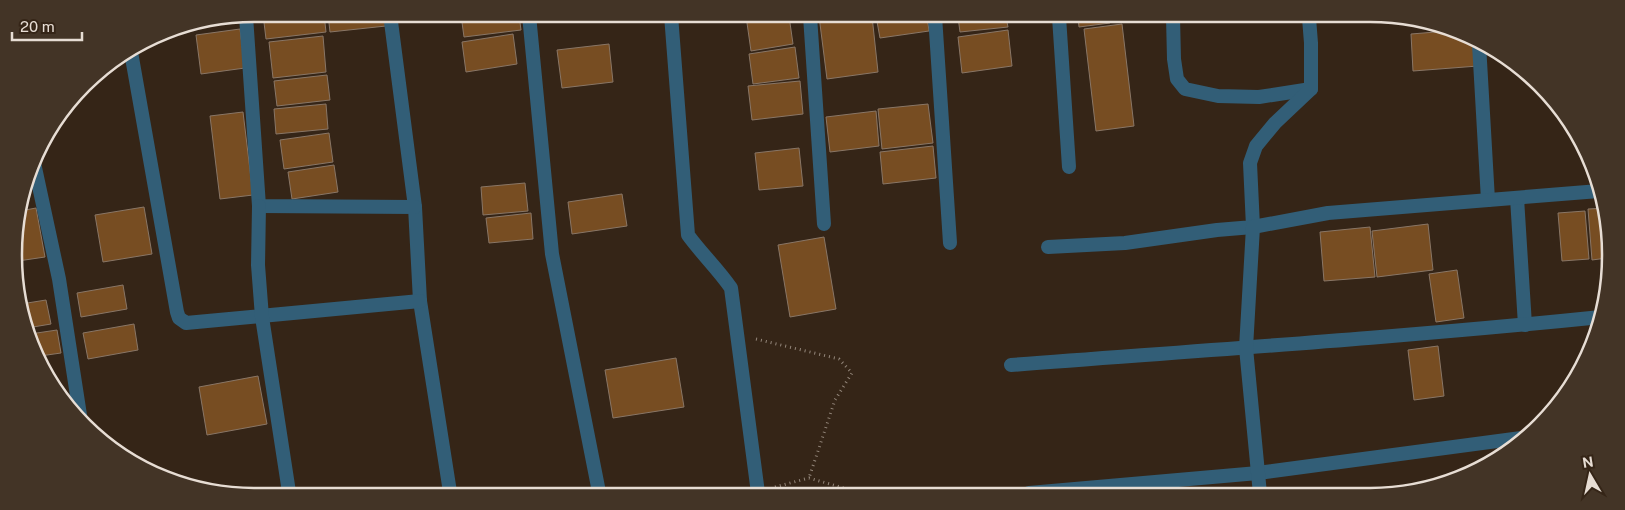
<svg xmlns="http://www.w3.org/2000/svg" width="1625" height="510" viewBox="0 0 1625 510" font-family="'Public Sans',sans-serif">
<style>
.building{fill:#774d22;stroke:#897666}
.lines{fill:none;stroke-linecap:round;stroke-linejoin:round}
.path{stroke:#94877b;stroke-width:3;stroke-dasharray:1 4;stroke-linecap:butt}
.minor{stroke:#325e77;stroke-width:14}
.rim{fill:none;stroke:#e7ddd4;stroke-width:2.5}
</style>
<rect width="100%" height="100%" fill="#352517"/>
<g class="building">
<polygon points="263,14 324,14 326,32 266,39"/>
<polygon points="328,14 385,14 386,26 330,32"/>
<polygon points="461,15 519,15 521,30 464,37"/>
<polygon points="746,16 789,16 793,44 751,51"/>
<polygon points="819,16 872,16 878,72 827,79"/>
<polygon points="876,16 927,16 929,31 880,38"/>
<polygon points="958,17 1006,17 1008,27 960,32"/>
<polygon points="1078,17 1109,17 1110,23 1079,27"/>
<polygon points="1122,24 1134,126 1096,131 1084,29"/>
<polygon points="240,29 245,68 201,74 196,35"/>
<polygon points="1008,30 1012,66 962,73 958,37"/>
<polygon points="1448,31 1476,43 1478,66 1413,71 1411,34"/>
<polygon points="513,34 517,64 466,72 462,42"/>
<polygon points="323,36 326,72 273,78 269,42"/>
<polygon points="609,44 613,82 562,88 557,50"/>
<polygon points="795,47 799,78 753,84 749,54"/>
<polygon points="327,75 330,100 277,106 274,81"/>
<polygon points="800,81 803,114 752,120 748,86"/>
<polygon points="326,104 328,129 276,134 274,109"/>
<polygon points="928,104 933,143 882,149 878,109"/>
<polygon points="876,111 879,146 830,152 826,117"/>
<polygon points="243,112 253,195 220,199 210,116"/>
<polygon points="329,133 333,162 284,169 280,140"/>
<polygon points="933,146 936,178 883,184 880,152"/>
<polygon points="799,148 803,186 759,190 755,153"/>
<polygon points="334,165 338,192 292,199 288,172"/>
<polygon points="525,183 528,211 483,215 481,187"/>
<polygon points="622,194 627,226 572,234 568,202"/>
<polygon points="144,207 152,254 103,262 95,215"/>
<polygon points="36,208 45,257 18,261 16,224 20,211"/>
<polygon points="1607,208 1607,258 1592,260 1588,209"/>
<polygon points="1585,211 1589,259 1562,261 1558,213"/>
<polygon points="531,213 533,239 489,243 486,218"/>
<polygon points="1428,224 1433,270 1377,277 1372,231"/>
<polygon points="1370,227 1375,277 1324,281 1320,232"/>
<polygon points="824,237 836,309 790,317 778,245"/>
<polygon points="1457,270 1464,318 1436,322 1429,274"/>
<polygon points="123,285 127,309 81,317 77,293"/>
<polygon points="46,300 51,324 27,328 22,317 21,304"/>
<polygon points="134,324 138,350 88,359 83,333"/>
<polygon points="57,330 61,353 40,356 30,334"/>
<polygon points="1438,346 1444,396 1414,400 1408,350"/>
<polygon points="676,358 684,407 613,418 605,370"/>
<polygon points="258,376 267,424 207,435 199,387"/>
</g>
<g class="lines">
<g class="path">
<polyline points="756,339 839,359 852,373 835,400 809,478"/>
<polyline points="775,487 809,478 847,489 850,493"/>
</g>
<g class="minor">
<polyline points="390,14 415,207 420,301 450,492"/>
<polyline points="529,15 552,254 599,492"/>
<path d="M 671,15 L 688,235 C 701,253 718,269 731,288 L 758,493"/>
<polyline points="246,16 259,206 415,207"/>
<polyline points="810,16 824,224"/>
<polyline points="935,16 950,243"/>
<polyline points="1059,17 1069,167"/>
<polyline points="1173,17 1174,59 1177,79 1185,89 1218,96 1259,97 1311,89"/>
<polyline points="1479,44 1488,200"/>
<polyline points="131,52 177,312 179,318 186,323 420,301"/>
<polyline points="34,163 59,279 80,415"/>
<polyline points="1517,198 1525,325"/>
<polyline points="259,206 258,265 262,317 289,492"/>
<polyline points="1048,247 1125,243 1217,230 1253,227 1250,163 1256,146 1275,123 1311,89 1311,43 1309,18"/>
<path d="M 1011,365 C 1208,350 1405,337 1601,317"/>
<polyline points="1029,493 1258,473 1528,437"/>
<polyline points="1260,494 1246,348 1253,227 1328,213 1599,191"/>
</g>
</g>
<path d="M0 0H1625V510H0ZM254 22H1370A232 232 0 0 1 1602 254V256A232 232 0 0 1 1370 488H254A232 232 0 0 1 22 256V254A232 232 0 0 1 254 22Z" fill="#433426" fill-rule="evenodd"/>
<path class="rim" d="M254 22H1370A232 232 0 0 1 1602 254V256A232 232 0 0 1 1370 488H254A232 232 0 0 1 22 256V254A232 232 0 0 1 254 22Z"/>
<g transform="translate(1590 475) rotate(351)" stroke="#352517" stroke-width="4" paint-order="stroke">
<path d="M0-4L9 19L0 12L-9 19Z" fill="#e7ddd4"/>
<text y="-8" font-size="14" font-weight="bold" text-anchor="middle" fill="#e7ddd4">N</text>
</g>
<path d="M12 32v8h70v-8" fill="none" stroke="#e7ddd4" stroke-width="2.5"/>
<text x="20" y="32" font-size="15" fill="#e7ddd4" stroke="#352517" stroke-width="4" paint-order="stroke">20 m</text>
</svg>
